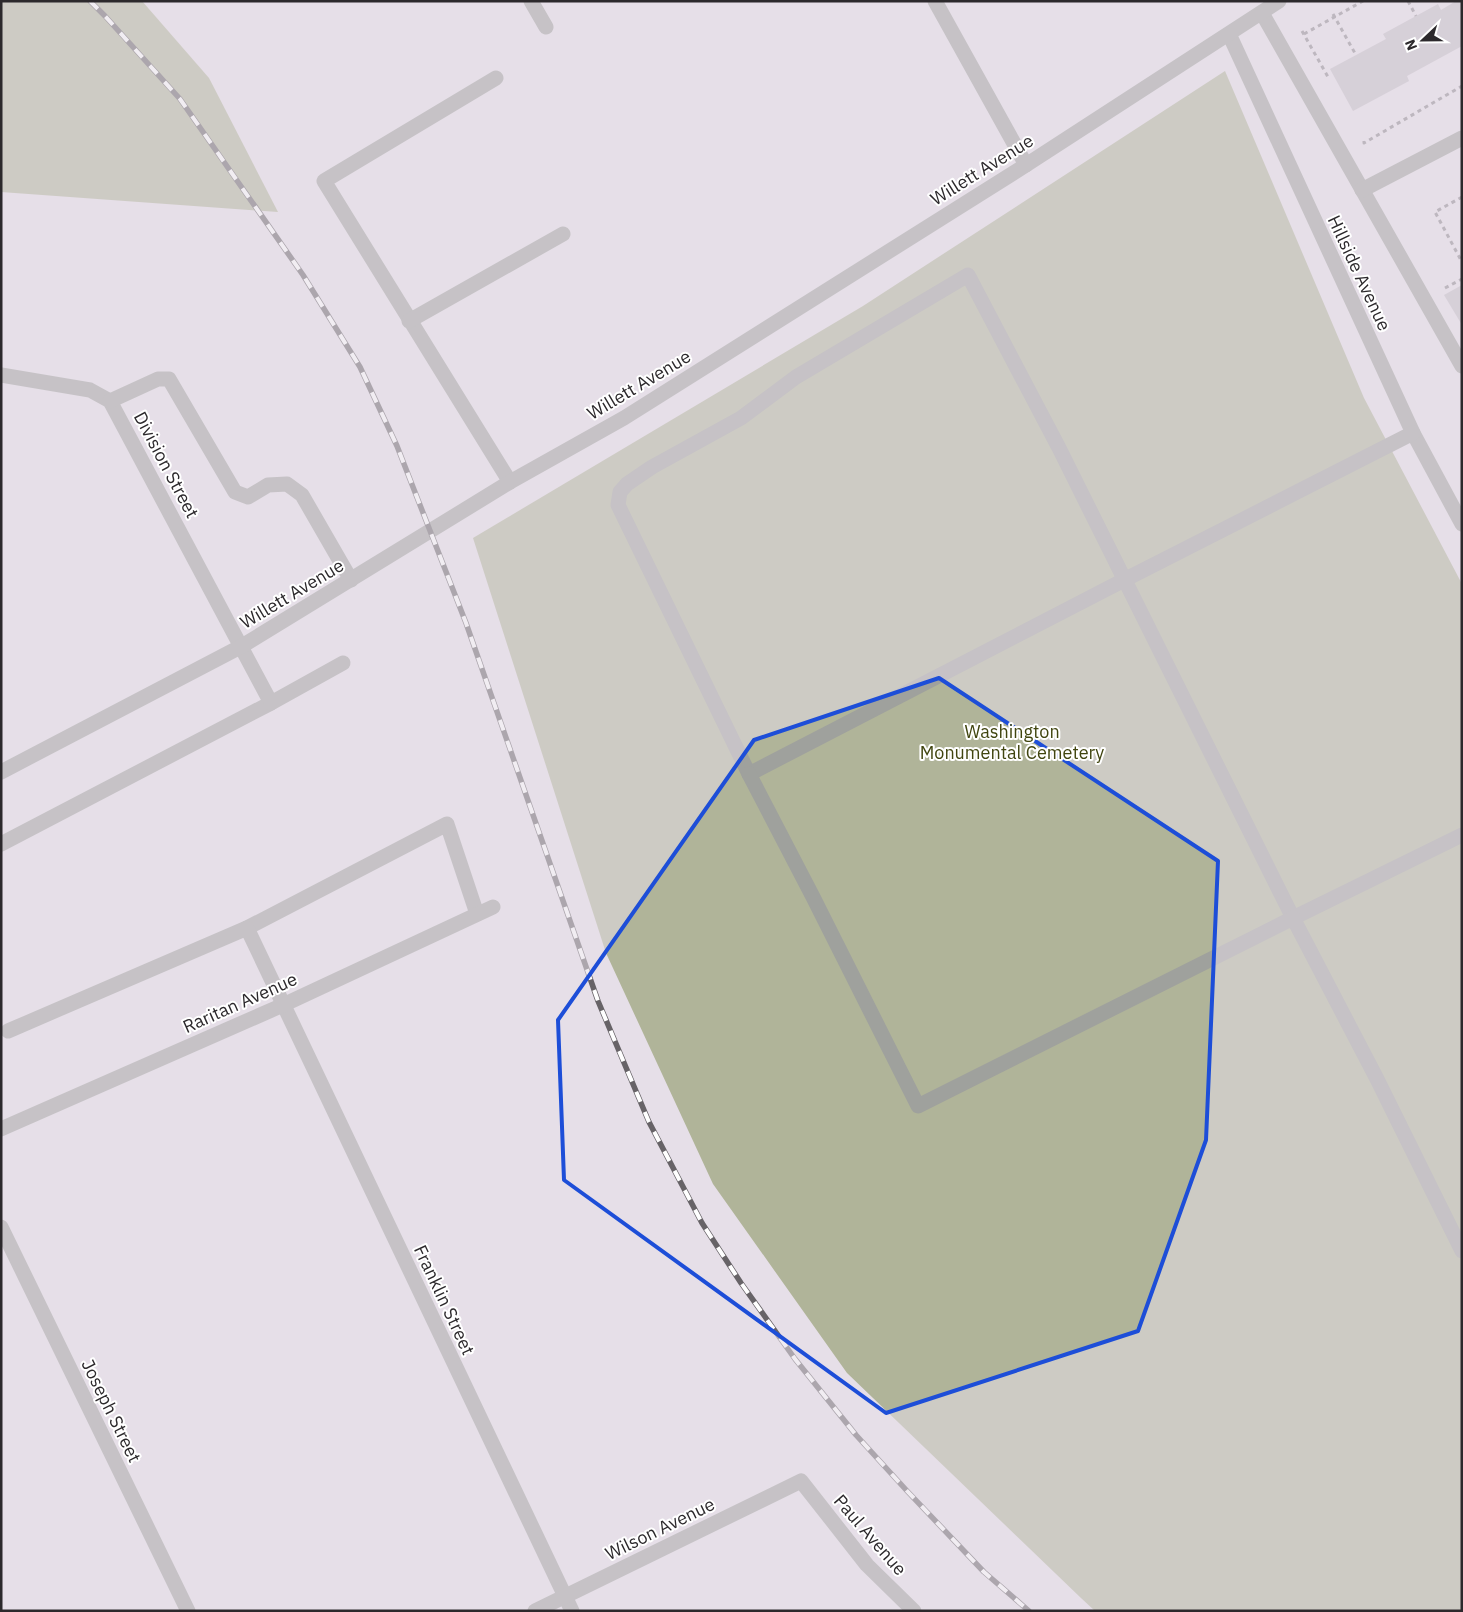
<svg xmlns="http://www.w3.org/2000/svg" width="1463" height="1612" viewBox="0 0 1463 1612" font-family="'IBM Plex Sans',sans-serif">
<style>
.green{fill:#b0b499}
.building{fill:#c4bec6}
.lines{fill:none;stroke-linecap:round;stroke-linejoin:round}
.path{stroke:#8d888e;stroke-width:3;stroke-dasharray:4 4;stroke-linecap:butt}
.minor{stroke:#9fa19d;stroke-width:15}
.rail-casing{stroke:#676367;stroke-width:5.5}
.rail{stroke:#fff;stroke-width:4;stroke-dasharray:11;stroke-linecap:butt}
.marked{fill:none;stroke:#1d4ed8;stroke-width:4;stroke-linejoin:round}
.labels{text-anchor:middle;stroke-width:4;stroke-linejoin:round;paint-order:stroke}
.street-label{font-size:18px;fill:#2c292c;stroke:#fff}
.park-label{font-size:18px;fill:#40450f;stroke:#fff}
</style>
<rect width="100%" height="100%" fill="#e6dfe8"/>
<g class="green">
<polygon points="1,1 142,1 209,78 278,212 1,192"/>
<polygon points="1225,71 1364,398 1462,584 1462,1611 1095,1611 1081,1598 847,1373 713,1184 606,953 473,538 863,306"/>
</g>
<g class="building">
<polygon points="1456,1 1462,1 1462,46 1407,76 1409,81 1353,111 1330,69 1386,39 1383,34 1438,4 1441,10"/>
<polygon points="1462,285 1462,325 1444,295"/>
</g>
<g class="lines">
<g class="path">
<polyline points="1408,1 1416,16"/>
<polyline points="1333,14 1356,55"/>
<polyline points="1302,31 1328,77"/>
<polyline points="1304,34 1363,1"/>
<polyline points="1364,141 1364,143 1462,86"/>
<polyline points="1462,197 1435,212 1462,262"/>
<polyline points="1445,288 1462,279"/>
</g>
<g class="minor">
<polyline points="531,1 546,27"/>
<polyline points="935,1 1026,165"/>
<polyline points="1262,13 1462,366"/>
<polyline points="1229,34 1413,433 1462,524"/>
<polyline points="496,78 324,181 510,482"/>
<polyline points="1362,190 1462,138"/>
<polyline points="409,321 563,234"/>
<polyline points="1,375 90,390 110,401 271,703 1,844"/>
<polyline points="110,401 158,379 169,379 235,492 248,497 268,485 287,484 302,495 351,580"/>
<polyline points="1413,433 1126,579 749,774 618,505 620,492 627,484 652,467 741,418 796,377 968,275 1059,448 1293,918 1462,835"/>
<polyline points="271,703 343,663"/>
<polyline points="1,772 242,646 510,482 624,418 1026,165 1279,1"/>
<polyline points="749,774 813,897 918,1106 1293,918 1377,1079 1462,1251"/>
<polyline points="247,928 447,824 477,914"/>
<polyline points="8,1031 247,928 572,1611"/>
<polyline points="1,1129 283,1005 493,907"/>
<polyline points="1,1227 188,1611"/>
<polyline points="535,1611 801,1481 867,1565 914,1611"/>
</g>
<defs>
<polyline id="rail" points="90,1 105,16 180,99 303,275 360,367 397,446 466,623 598,1001 649,1122 702,1223 741,1283 795,1359 856,1435 908,1492 984,1572 1029,1611"/>
</defs>
<use href="#rail" class="rail-casing"/>
<use href="#rail" class="rail"/>
</g>
<path d="M0 0H1463V1612H0ZM 939,678 L 1218,861 L 1206,1140 L 1138,1331 L 886,1413 L 564,1180 L 558,1020 L 754,740 Z" fill="#e6dfe8" fill-opacity=".55" fill-rule="evenodd"/>
<path class="marked" d="M 939,678 L 1218,861 L 1206,1140 L 1138,1331 L 886,1413 L 564,1180 L 558,1020 L 754,740 Z"/>
<g class="labels">
<g class="street-label">
<text transform="translate(982 170) rotate(-32)" y="6">Willett Avenue</text>
<text transform="translate(1359 273) rotate(65)" y="6">Hillside Avenue</text>
<text transform="translate(639 385) rotate(-31)" y="6">Willett Avenue</text>
<text transform="translate(166 465) rotate(62)" y="6">Division Street</text>
<text transform="translate(292 594) rotate(-31)" y="6">Willett Avenue</text>
<text transform="translate(240 1003) rotate(-24)" y="6">Raritan Avenue</text>
<text transform="translate(444 1300) rotate(65)" y="6">Franklin Street</text>
<text transform="translate(111 1411) rotate(64)" y="6">Joseph Street</text>
<text transform="translate(660 1529) rotate(-26)" y="6">Wilson Avenue</text>
<text transform="translate(870 1535) rotate(49)" y="6">Paul Avenue</text>
</g>
<g class="park-label">
<text x="1012" y="738">Washington<tspan x="1012" dy="21">Monumental Cemetery</tspan></text>
</g>
</g>
<rect width="1463" height="1612" fill="none" stroke="#2c292c" stroke-width="5"/>
<g transform="translate(1423 40) rotate(248)" stroke="#ffffff" stroke-width="4" paint-order="stroke">
<path d="M0-4L9 19L0 12L-9 19Z" fill="#2c292c"/>
<text y="-8" font-size="14" font-weight="bold" text-anchor="middle" fill="#2c292c">N</text>
</g>
</svg>
